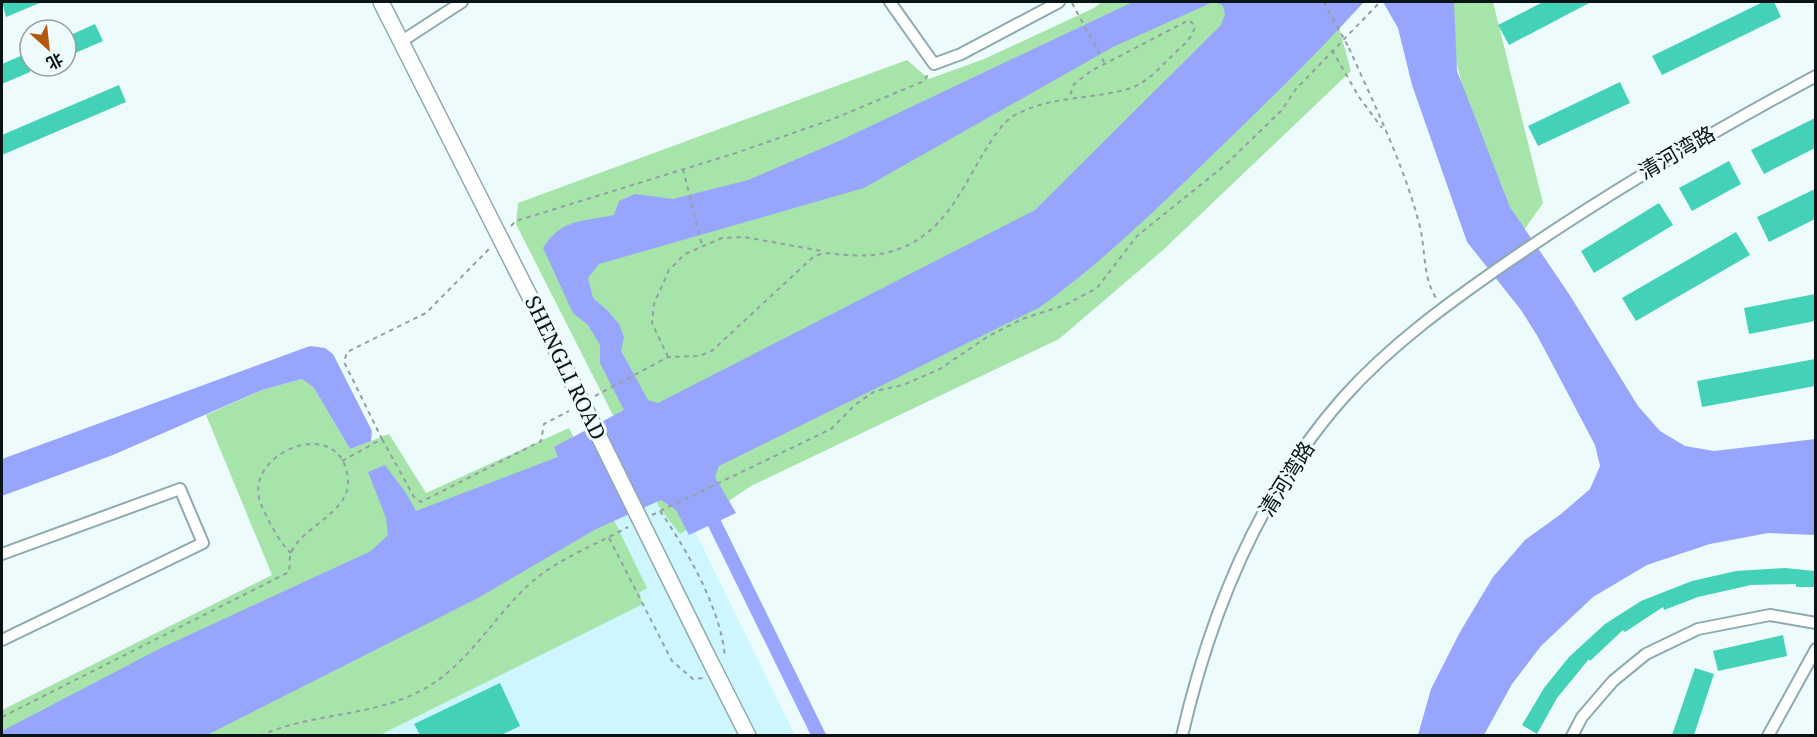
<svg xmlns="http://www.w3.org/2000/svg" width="1817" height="737" viewBox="0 0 1817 737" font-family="'Noto Serif','Noto Sans SC',serif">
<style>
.built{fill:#cdf6fe}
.green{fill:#a6e4aa}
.water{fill:#97a6fc}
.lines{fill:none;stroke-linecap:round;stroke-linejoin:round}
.canal{stroke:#97a6fc;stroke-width:14}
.building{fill:#43d1b8}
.street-casing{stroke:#8daab0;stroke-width:14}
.secondary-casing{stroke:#8daab0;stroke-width:18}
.path{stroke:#939fa1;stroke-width:2;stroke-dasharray:4.5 4.5;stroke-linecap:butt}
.street{stroke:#fff;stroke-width:10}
.secondary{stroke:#fff;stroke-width:15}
.secondary-bridge-casing{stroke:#8daab0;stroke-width:18;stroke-linecap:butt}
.path-bridge{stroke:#939fa1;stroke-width:2;stroke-dasharray:4.5 4.5;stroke-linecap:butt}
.secondary-bridge{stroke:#fff;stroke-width:15}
.labels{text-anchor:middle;stroke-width:6;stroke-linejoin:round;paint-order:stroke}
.street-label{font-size:21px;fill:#091416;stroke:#eefbfd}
</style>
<rect width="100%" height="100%" fill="#eefbfd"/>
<polygon class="built" points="676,493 795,735 207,736 596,529"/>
<g class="green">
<polygon points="1102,2 1332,2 1351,71 1162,251 1059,339 751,486 680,534 661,510 516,224 518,203 907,60 929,79 984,59 1094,8"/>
<polygon points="1454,2 1493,2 1543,203 1524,230 1510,207 1463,89 1454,52"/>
<polygon points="302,379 314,388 350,449 389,434 426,493 569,428 647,588 639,593 643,604 380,735 2,736 2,710 272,575 206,415 262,390"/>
</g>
<g class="water">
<path d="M 1133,2 L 1213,2 L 1113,47 L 864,188 L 599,264 L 588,278 L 593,298 L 607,310 L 619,324 L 624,337 L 621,351 L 648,400 L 658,403 L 1035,210 L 1221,25 L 1225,14 L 1223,6 L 1216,2 L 1364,2 C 1312,59 1257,112 1201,166 C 1147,218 1101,263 1040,307 L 719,466 L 715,477 L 736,513 L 689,535 L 676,510 L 661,500 L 596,529 L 478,598 L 207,735 L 2,736 L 2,731 L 161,648 L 371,551 L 388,535 L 386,518 L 368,472 L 385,465 L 406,493 L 416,511 L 558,457 L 554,447 L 624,410 L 600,363 L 600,345 L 588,325 L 573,313 L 543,248 C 562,218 582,222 614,215 L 619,201 L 635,194 L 673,199 L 748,180 L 839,141 Z"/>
<polygon points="1383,2 1454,2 1457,71 1510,207 1569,294 1638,406 1660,431 1685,446 1714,451 1815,439 1815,535 1768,533 1710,544 1647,565 1593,597 1541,646 1512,684 1484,735 1418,735 1431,689 1460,632 1493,577 1525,540 1561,514 1590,489 1600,466 1595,445 1538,337 1521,310 1467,242 1412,85 1398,28"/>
<polygon points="310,346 325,348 333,354 372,431 371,441 350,449 314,388 302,379 262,390 113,455 2,496 2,459"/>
</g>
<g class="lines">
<polyline class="canal" points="706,506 819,736"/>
</g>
<g class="building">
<polygon points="2,2 42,2 6,17"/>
<polygon points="1543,2 1591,2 1509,45 1498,25"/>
<polygon points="1763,2 1774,2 1781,17 1662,75 1652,56"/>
<polygon points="95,24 103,41 66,57 66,37"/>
<polygon points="30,52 30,72 2,84 2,64"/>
<polygon points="1620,82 1630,103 1538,146 1528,126"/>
<polygon points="119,85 126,102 2,155 2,135"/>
<polygon points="1815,118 1815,148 1764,174 1751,150"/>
<polygon points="1729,161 1741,184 1692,211 1679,188"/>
<polygon points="1815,189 1815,219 1769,242 1757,217"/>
<polygon points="1659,203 1673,225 1594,273 1581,251"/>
<polygon points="1736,232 1750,255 1636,321 1622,298"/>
<polygon points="1815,294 1815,321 1749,334 1744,308"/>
<polygon points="1815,359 1815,386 1702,407 1697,381"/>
<polygon points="1785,568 1815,571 1815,587 1796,587 1796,584 1751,585 1698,597 1664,610 1663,607 1625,632 1623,630 1590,661 1589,659 1557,698 1537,734 1522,725 1544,688 1569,657 1605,624 1641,601 1692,581 1736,571"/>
<polygon points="1783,635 1787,656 1718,671 1713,651"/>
<polygon points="1695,668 1714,674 1694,735 1672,735"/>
<polygon points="500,683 520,726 501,735 420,735 414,724"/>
</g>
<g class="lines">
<defs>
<g id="street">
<polyline points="890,2 934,64 961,54 1059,2"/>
<polyline points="402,41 462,2"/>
<polyline points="2,554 180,489 203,543 2,640"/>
<path d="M 1182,736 C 1210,614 1260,492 1343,398 C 1391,344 1450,302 1509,261 C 1608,193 1710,133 1816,76"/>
<polyline points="1572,736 1582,717 1613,681 1646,654 1698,629 1770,615 1816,623"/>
<polyline points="1768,736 1816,649"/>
</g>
<g id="secondary">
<polyline points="381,2 531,299"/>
<polyline points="707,655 748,736"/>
</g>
</defs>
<use href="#street" class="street-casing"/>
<use href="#secondary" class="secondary-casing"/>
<g class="path">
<polyline points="1072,3 1105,64"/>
<path d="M 1349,48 C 1374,104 1403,163 1419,223 C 1426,248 1422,276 1436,298"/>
<polyline points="1332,50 1359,97 1382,128"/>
<polyline points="683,169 702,245"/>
<polyline points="511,226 516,221 736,153 833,119 924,81 928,74"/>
<polyline points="668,357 652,323 654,304 669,270 685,254 722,238 744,237 822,251"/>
<path d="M 595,396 L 668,357 L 700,356 L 713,350 L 813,257 C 827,250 834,255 848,255 C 869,257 891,254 910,244 C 948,225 965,183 986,149 C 994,137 1003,121 1015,115 C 1052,95 1093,100 1131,88 C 1148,82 1161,66 1174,54 C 1183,45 1192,39 1195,26 L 1189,20 L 1091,71 L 1074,84 L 1069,98"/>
<polyline points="382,439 414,497 421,502 541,441 544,424 569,411"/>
<polyline points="342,461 382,439 344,362 347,352 426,313 490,248"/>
<path d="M 660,511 C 687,550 721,609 725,657"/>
<polyline points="652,515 831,429 856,404 875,391 903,385 940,369 987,337 1022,319 1065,305 1097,288 1137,236 1224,166 1281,111 1296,89 1380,2"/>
<polyline points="609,538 672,661 693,679 704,678"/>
<path d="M 2,717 L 289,572 C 290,566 289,558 291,553 C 301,527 350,513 348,480 C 343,414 248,450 259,498 C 261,506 266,515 270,523 C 276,534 281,544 291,553"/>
<path d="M 260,736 C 312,712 370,718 422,690 C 468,666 494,615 533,581 C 560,558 597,544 628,527"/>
</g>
<use href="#street" class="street"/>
<use href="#secondary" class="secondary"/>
<defs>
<polyline id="secondary-bridge" points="531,299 707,655"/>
</defs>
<use href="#secondary-bridge" class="secondary-bridge-casing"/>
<polyline class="path-bridge" points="1324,2 1349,48"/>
<use href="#secondary-bridge" class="secondary-bridge"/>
</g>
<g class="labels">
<g class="street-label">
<text transform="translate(1677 153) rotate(-30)" y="7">清河湾路</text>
<text transform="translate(565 368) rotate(64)" y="7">SHENGLI ROAD</text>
<text transform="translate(1287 479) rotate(-58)" y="7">清河湾路</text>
</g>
</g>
<rect width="1817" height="737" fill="none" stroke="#091416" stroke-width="6"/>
<g transform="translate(48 48) rotate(153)"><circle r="28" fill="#eefbfd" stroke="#929fa1" stroke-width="1.5"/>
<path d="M0-4.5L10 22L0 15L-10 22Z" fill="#b6570f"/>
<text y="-9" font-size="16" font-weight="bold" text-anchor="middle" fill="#091416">北</text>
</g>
</svg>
